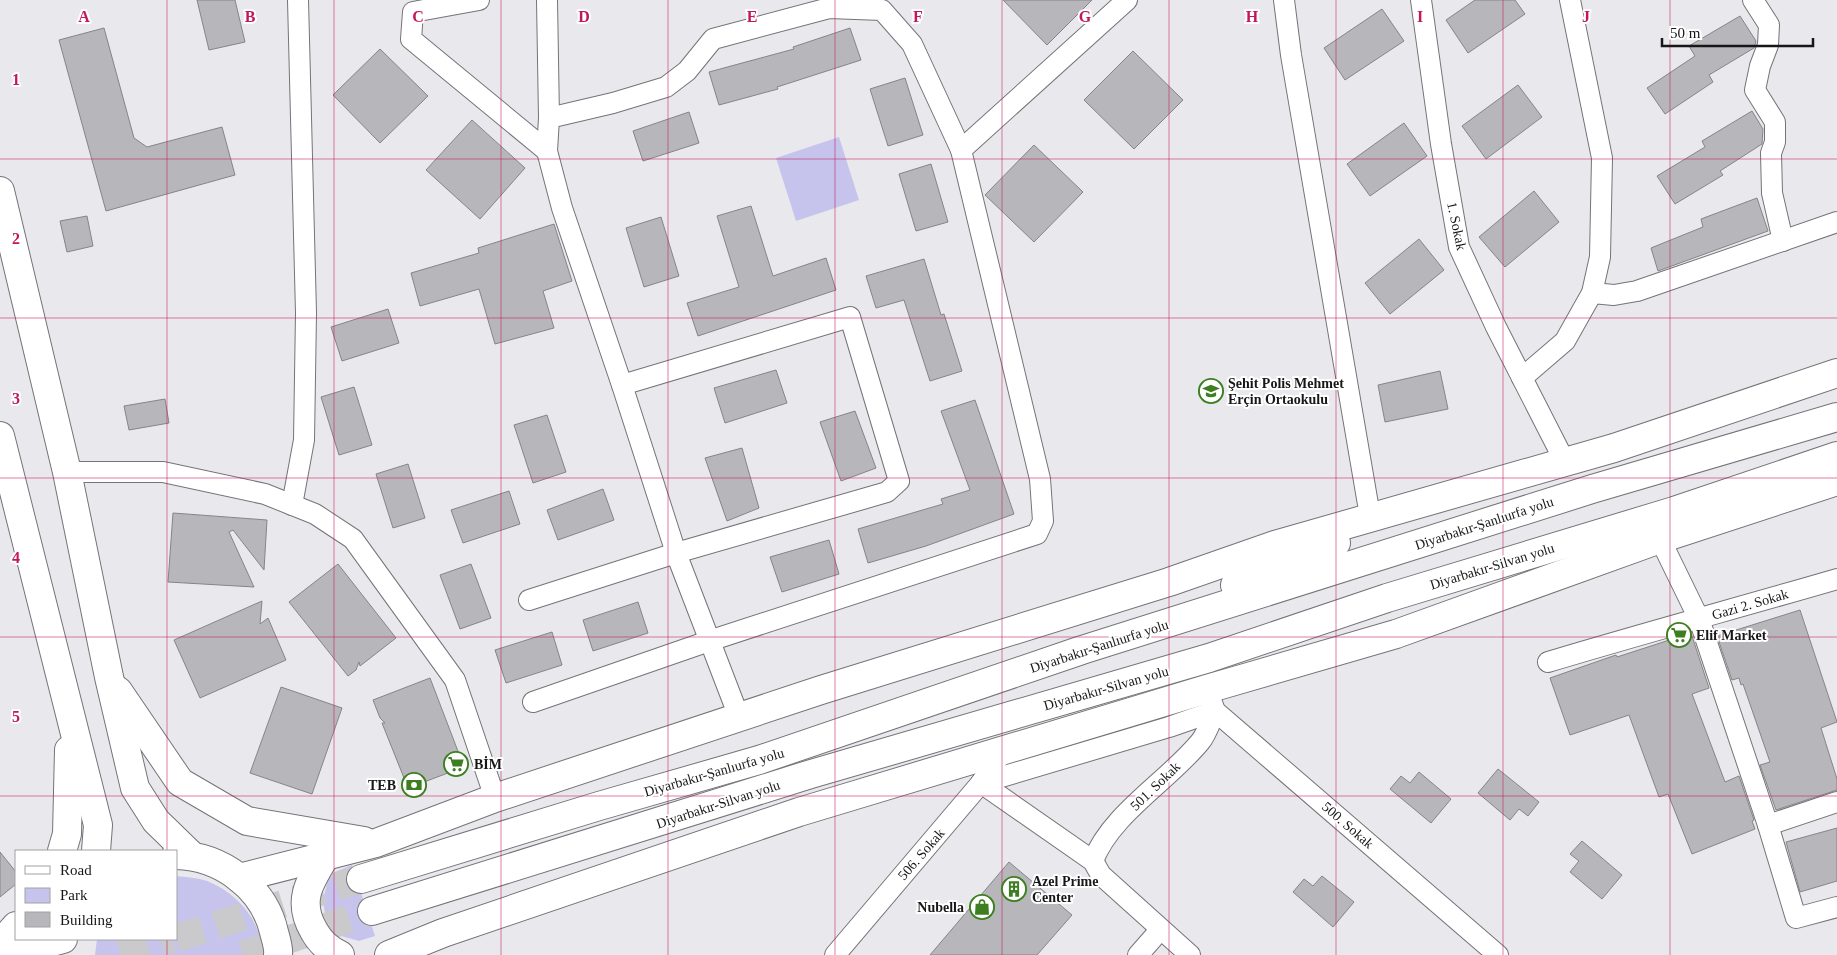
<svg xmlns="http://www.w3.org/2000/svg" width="1837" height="955" viewBox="0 0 1837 955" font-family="Georgia,serif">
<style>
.green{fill:#c6c4ec}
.building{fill:#b7b7bb;stroke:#858589}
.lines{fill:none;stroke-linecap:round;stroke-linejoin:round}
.highway-tunnel{stroke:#cacacd;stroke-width:28;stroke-dasharray:28 14;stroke-linecap:butt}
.street-casing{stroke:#747478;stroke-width:22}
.highway-casing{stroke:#747478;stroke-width:30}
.street{stroke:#fff;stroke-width:20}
.highway{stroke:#fff;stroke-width:28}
.grid{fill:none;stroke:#c2185b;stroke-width:1;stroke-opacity:0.55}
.labels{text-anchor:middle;stroke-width:4;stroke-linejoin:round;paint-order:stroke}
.street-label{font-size:14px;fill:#171718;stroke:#fff}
.poi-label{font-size:14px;font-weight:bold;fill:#171718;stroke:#fff;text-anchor:start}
.grid-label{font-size:16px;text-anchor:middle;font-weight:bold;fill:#c2185b;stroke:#fff;stroke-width:4;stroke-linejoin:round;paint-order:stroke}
</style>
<rect width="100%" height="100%" fill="#e9e9ed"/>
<g class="green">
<polygon points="839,137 859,200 796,221 776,158"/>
<polygon points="352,865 375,936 359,941 341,936 326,921 323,900 328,879 335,872"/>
<path d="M 176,876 C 186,877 198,878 207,881 C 238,893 262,922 263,955 L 95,955 L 97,939 L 176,939 Z"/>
</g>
<g class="building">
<polygon points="197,0 235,0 245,42 209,50"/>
<polygon points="1003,0 1092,0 1047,45"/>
<polygon points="1475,0 1515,0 1525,14 1468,53 1446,20"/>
<polygon points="1382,9 1404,41 1345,80 1324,48"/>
<polygon points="1740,16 1756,41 1754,48 1709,75 1713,82 1665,114 1647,88 1695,56 1689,46"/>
<polygon points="104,28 134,138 147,147 222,127 235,175 106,211 59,40"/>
<polygon points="850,28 861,60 777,87 778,89 719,105 709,72 794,49 793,47"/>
<polygon points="380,49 428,96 380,143 333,95"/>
<polygon points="1133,51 1183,100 1134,149 1084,100"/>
<polygon points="905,78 923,135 888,146 870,89"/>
<polygon points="1518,85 1542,117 1486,159 1462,126"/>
<polygon points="1752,111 1763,129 1762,144 1720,171 1723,175 1675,204 1657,176 1705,147 1702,141"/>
<polygon points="689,112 699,143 643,161 633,131"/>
<polygon points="472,120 525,168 480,219 426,170"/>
<polygon points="1404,123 1427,156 1370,196 1347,164"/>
<polygon points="1034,145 1083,192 1034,242 985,195"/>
<polygon points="931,164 948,222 916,231 899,174"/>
<polygon points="1534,191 1559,222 1505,267 1479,237"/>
<polygon points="1757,198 1768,231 1658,271 1651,248 1703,227 1701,219"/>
<polygon points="751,206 773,276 826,258 836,290 698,336 687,303 739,287 717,216"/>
<polygon points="87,216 93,246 67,252 60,221"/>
<polygon points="661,217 679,276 644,287 626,228"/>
<polygon points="554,224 572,281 543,291 554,328 495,344 479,289 420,306 411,273 479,253 478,248"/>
<polygon points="1419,239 1444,270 1390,314 1365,283"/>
<polygon points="924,259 941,315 944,314 962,371 930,381 904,300 876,308 866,276"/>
<polygon points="388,309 399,343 342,361 331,327"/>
<polygon points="776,370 787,403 725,423 714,388"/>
<polygon points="1440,371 1448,409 1385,422 1378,385"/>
<polygon points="354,387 372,445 339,455 321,397"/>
<polygon points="165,399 169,423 129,430 124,406"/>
<polygon points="975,400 1014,514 926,546 868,563 858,529 943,504 941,499 970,490 941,411"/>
<polygon points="855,411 876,468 841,481 820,422"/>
<polygon points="547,415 566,472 533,483 514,425"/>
<polygon points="742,448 759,508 727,521 705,458"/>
<polygon points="408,464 425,518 393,528 376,474"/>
<polygon points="603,489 614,520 558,540 547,510"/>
<polygon points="509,491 520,524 463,543 451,510"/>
<polygon points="173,513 267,520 264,570 233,530 229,532 254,587 168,582"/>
<polygon points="829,540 839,574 782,592 770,557"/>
<polygon points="338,564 396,638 360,666 359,662 356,670 348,676 289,602"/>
<polygon points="471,564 491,618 460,629 440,575"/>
<polygon points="262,601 260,624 268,618 286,660 200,698 174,640"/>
<polygon points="638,602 648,633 593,651 583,620"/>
<polygon points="1800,610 1837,722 1821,728 1837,779 1837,790 1776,810 1760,765 1770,762 1743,684 1741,685 1739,678 1732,680 1717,636"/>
<polygon points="552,632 562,665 506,683 495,650"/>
<polygon points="1691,633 1709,688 1692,694 1725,782 1739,776 1754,820 1752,821 1755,829 1692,854 1668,794 1659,797 1629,715 1570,735 1550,678 1616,655 1617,657"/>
<polygon points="430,678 464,767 408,788 382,723 385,723 380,718 373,700"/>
<polygon points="281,687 342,708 312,794 250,773"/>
<polygon points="1498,769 1539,802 1528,816 1519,809 1510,820 1478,793"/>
<polygon points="1419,772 1451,799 1431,823 1390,789 1401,776 1410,783"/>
<polygon points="1837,828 1837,881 1800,892 1786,842"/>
<polygon points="1582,841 1622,875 1602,899 1570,872 1579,861 1570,854"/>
<polygon points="0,852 16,872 16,884 0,897"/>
<polygon points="1009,862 1072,915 1037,955 930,955"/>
<polygon points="1322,876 1354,902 1333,927 1293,892 1304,879 1313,886"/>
</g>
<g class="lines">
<g class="highway-tunnel">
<polyline points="176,938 361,879"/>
<polyline points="121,955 172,939"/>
<polyline points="243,955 372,911"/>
</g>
<defs>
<g id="street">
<polyline points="479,0 413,12 411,39 547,151"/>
<polyline points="547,0 549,118 547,151 562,208 622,385 676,553 739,717"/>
<polyline points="1284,0 1291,55 1370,516"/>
<polyline points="1421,0 1441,144 1459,247 1496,327 1565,462"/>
<polyline points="1753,0 1769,25 1768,45 1760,66 1755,90 1775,122 1775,142 1771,153 1772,193 1783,241"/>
<polyline points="549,118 613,103 666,87 687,71 713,39 829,8 882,10 912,44 961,150"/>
<polyline points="1592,293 1614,295 1637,291 1837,222"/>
<polyline points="1522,378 1565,341 1592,293 1600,257 1602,158 1570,0"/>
<polyline points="67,472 163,472 265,494 315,514 353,539 455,680 495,798"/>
<polyline points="292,505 304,440 306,313 298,0"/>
<polyline points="1660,539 1699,619 1768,825 1796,918 1837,907"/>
<polyline points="529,600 676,553 887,492 899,481 850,317 622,385"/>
<path d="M 1548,662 C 1644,633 1741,607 1837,579"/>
<polyline points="1207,689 1215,711 1498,955"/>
<polyline points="533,702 709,641 1037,534 1043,521 1040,479 961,150 1127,0"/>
<polyline points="981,783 1093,861 1101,875 1190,955"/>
<polyline points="981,783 1169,727 1215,711"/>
<polyline points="1768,825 1837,802"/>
<path d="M 1093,861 C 1111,814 1168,781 1200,742 C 1207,734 1211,720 1215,711"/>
<polyline points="835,955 981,783 1003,751"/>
<polyline points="1138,955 1160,930"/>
</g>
<g id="highway">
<polyline points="0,191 67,472 109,677 135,788 156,821 191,855"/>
<polyline points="0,436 98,825 96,851"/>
<polyline points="1235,585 1336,543"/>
<polyline points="118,691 180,782 247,821 364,841"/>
<polyline points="62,851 67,834 69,750"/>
<path d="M 176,855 C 222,856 264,888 274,932 C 276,940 279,948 278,955"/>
<path d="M 326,855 C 310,881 296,901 314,931 C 320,942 329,950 340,955"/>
<polyline points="239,878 376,843 495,798 821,690 1169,582 1275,545 1614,448 1837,373"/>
<polyline points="361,879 599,806 759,760 1082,650 1592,489 1837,417"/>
<polyline points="372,911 811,774 1209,658 1387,598 1674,511 1837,456"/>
<polyline points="0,944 16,926"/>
<polyline points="3,955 63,939"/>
<polyline points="389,955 443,933 799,812 1207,689 1396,634 1660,539 1837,481"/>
</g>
</defs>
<use href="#street" class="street-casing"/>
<use href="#highway" class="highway-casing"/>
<use href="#street" class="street"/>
<use href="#highway" class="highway"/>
</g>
<path class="grid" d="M 167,0 L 167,851M 334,0 L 334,955M 501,0 L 501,955M 668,0 L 668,955M 835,0 L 835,955M 1002,0 L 1002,955M 1169,0 L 1169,955M 1336,0 L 1336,955M 1503,0 L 1503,955M 1670,0 L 1670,955M 0,159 L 1837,159M 0,318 L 1837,318M 0,478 L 1837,478M 0,637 L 1837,637M 0,796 L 1837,796M 167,939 L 167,955"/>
<defs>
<symbol id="school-ring" viewBox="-11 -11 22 22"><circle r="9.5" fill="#fff" stroke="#3d7f20" stroke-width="1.5"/><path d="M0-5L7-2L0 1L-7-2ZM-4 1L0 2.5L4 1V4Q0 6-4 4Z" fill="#3d7f20"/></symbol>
<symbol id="supermarket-ring" viewBox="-11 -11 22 22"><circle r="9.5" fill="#fff" stroke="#3d7f20" stroke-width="1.5"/><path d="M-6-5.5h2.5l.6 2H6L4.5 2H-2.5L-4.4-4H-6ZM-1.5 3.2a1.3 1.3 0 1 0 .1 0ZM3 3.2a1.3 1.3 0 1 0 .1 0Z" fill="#3d7f20"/></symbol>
<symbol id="bank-ring" viewBox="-11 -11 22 22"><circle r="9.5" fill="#fff" stroke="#3d7f20" stroke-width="1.5"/><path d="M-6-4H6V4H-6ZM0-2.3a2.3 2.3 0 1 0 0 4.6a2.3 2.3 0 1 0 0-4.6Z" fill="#3d7f20"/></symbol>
<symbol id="building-ring" viewBox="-11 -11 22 22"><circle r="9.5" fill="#fff" stroke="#3d7f20" stroke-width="1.5"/><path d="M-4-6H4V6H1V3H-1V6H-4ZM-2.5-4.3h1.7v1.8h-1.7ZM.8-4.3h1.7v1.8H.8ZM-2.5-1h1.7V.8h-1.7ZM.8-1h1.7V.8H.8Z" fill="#3d7f20"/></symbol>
<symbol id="shop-ring" viewBox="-11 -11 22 22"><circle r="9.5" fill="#fff" stroke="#3d7f20" stroke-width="1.5"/><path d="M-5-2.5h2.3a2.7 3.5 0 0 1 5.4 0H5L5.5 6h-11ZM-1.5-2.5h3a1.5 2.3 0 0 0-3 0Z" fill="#3d7f20"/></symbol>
</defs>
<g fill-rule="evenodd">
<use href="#school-ring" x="1197" y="377" width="28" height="28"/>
<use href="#supermarket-ring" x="1665" y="621" width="28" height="28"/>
<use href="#supermarket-ring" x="442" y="750" width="28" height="28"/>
<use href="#bank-ring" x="400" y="771" width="28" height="28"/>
<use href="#building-ring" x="1000" y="875" width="28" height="28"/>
<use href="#shop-ring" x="968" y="893" width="28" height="28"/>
</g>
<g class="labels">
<g class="street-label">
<text transform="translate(1457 226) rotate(78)" y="5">1. Sokak</text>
<text transform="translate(1484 523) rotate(-18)" y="5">Diyarbakır-Şanlıurfa yolu</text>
<text transform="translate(1492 566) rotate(-17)" y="5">Diyarbakır-Silvan yolu</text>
<text transform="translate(1750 604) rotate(-16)" y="5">Gazi 2. Sokak</text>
<text transform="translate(1099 646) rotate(-18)" y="5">Diyarbakır-Şanlıurfa yolu</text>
<text transform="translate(1106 688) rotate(-16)" y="5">Diyarbakır-Silvan yolu</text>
<text transform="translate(714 772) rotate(-16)" y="5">Diyarbakır-Şanlıurfa yolu</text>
<text transform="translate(1155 786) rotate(-44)" y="5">501. Sokak</text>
<text transform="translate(718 804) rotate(-18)" y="5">Diyarbakır-Silvan yolu</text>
<text transform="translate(1348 825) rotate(41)" y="5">500. Sokak</text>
<text transform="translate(921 854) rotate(-49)" y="5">506. Sokak</text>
</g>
<g class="poi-label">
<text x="1228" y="388">Şehit Polis Mehmet<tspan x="1228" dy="16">Erçin Ortaokulu</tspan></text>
<text x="1696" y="640">Elif Market</text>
<text x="474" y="769">BİM</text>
<text x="396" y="790" text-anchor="end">TEB</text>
<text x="1032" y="886">Azel Prime<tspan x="1032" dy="16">Center</tspan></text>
<text x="964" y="912" text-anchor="end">Nubella</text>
</g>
</g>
<g class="grid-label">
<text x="84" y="22">A</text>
<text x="250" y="22">B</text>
<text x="418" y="22">C</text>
<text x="584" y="22">D</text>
<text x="752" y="22">E</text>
<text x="918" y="22">F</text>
<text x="1085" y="22">G</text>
<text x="1252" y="22">H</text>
<text x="1420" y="22">I</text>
<text x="1586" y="22">J</text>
<text x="16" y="85">1</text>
<text x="16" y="244">2</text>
<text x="16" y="404">3</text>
<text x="16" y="563">4</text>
<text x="16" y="722">5</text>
</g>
<rect x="15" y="850" width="162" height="90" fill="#ffffff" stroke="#a2a2a3"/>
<rect x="25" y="866" width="25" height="8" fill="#ffffff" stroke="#a2a2a3"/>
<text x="60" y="875" font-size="15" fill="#171718">Road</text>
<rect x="25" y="888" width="25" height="15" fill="#c6c4ec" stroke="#a2a2a3"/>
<text x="60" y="900" font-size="15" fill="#171718">Park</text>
<rect x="25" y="912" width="25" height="15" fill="#b7b7bb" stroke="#a2a2a3"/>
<text x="60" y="925" font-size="15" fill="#171718">Building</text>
<path d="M1662 38v8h151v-8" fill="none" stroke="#171718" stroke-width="2.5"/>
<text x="1670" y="38" font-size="15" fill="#171718" stroke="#ffffff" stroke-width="4" paint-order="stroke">50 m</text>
</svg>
